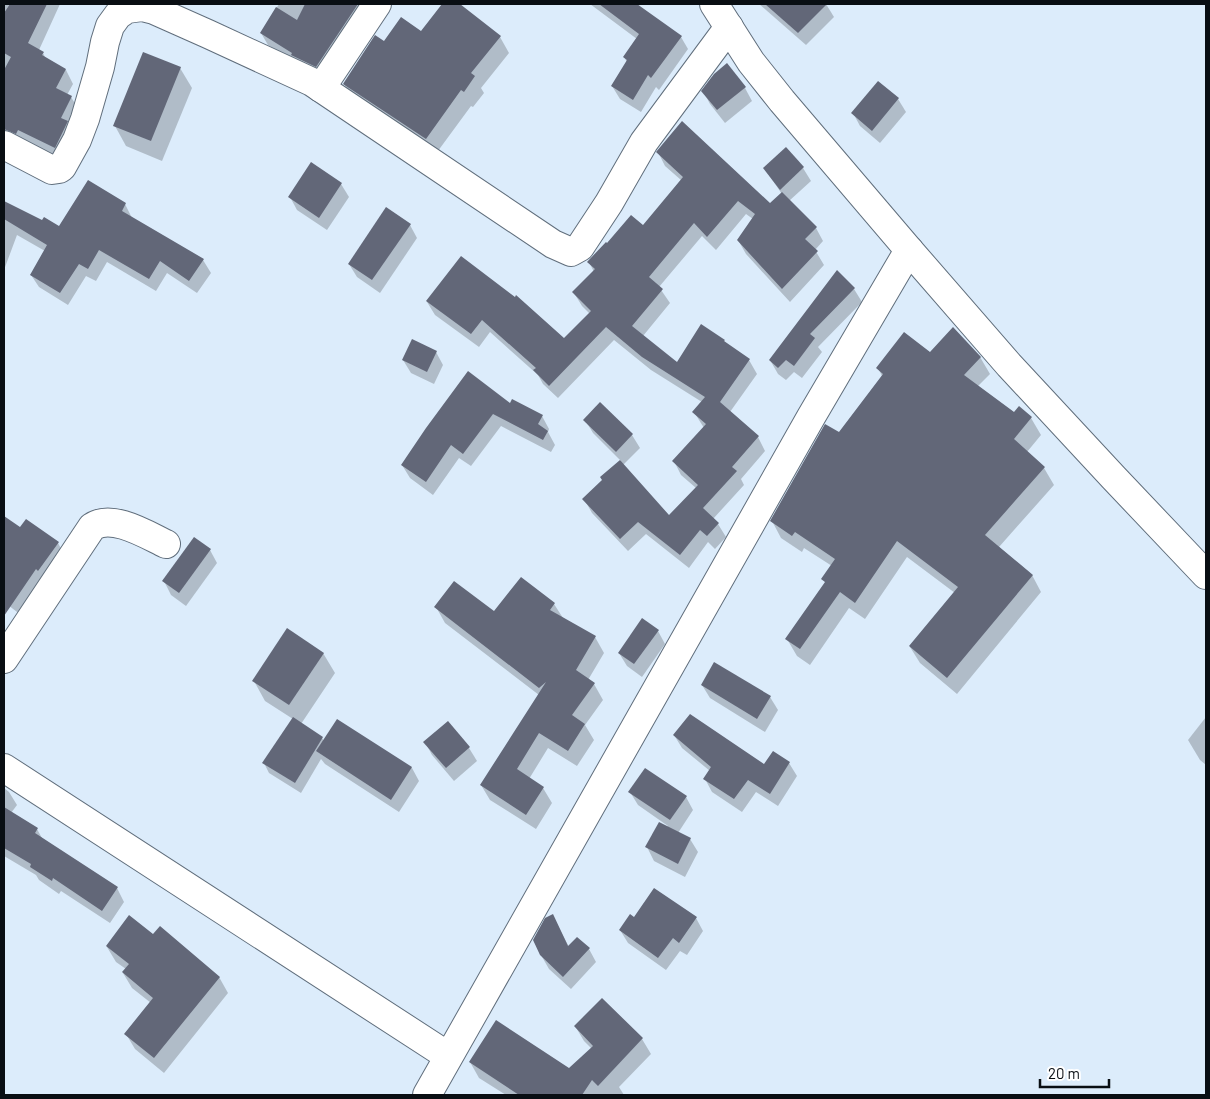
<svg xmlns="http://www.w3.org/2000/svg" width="1210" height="1099" viewBox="0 0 1210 1099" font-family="Barlow,sans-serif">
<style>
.shadow{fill:#0003}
.building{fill:#626778}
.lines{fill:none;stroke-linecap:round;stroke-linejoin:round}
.minor-casing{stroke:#606e7c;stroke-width:30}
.minor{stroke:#fff;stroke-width:28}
</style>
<rect width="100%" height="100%" fill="#dcecfb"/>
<g class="shadow">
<polygon points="4,4 60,4 39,50 43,53 46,59 66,70 73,84 67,95 71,97 79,110 62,161 4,139"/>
<polygon points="279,4 367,4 324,79 268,45 261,33"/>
<polygon points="443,4 458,4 500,37 509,53 481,88 484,93 473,107 471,106 435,155 354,100 344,84 385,43 421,32"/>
<polygon points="590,4 638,4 637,5 681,37 688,49 659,90 656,87 641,112 620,99 612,86 627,62 624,57 637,39"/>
<polygon points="759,4 826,4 834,17 806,45"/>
<polygon points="180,68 192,88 162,161 126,146 115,126"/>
<polygon points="745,88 752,101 725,123 710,104 703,91"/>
<polygon points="898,99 906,112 880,143 860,126 853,113"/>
<polygon points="786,148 803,168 811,181 789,201 816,228 823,241 815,250 824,265 790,302 746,254 738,240 753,219 746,214 716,250 702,236 659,287 670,303 643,336 677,364 724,341 726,344 749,360 757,374 730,412 758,437 765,451 741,479 744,485 713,519 718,524 726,537 715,549 708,542 689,568 646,534 628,551 592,513 584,499 603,481 601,477 621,461 593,433 585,420 600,404 632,435 640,448 623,465 669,517 696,488 681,475 674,461 704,428 694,412 702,402 651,370 614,340 558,398 543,384 538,375 490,332 479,347 435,315 427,302 565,340 590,314 582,306 574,293 594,272 589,262 607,245 643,227 681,180 665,166 658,152 770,205 782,194 764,168"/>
<polygon points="312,164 341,184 349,197 327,230 297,210 290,197"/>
<polygon points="4,202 42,222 60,228 125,204 132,218 203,260 211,273 197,293 167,273 156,291 107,262 96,281 86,276 68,305 39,287 31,275 45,251 17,235 4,270"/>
<polygon points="410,225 417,238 380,293 357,277 349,264"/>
<polygon points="854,289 862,302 818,347 822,352 802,378 794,372 786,380 778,374 770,360"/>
<polygon points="436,352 443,365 434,384 411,373 403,360"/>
<polygon points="930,354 980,357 990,374 978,386 1015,413 1019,408 1031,418 1041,435 1027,452 1044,468 1054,485 999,547 1032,575 1041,592 957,694 920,663 910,647 955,593 907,557 865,619 849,608 810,665 797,656 787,639 826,583 823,579 832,566 804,548 802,552 781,538 772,521 882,376 878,368"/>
<polygon points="511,405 542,416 549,429 548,432 555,445 551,452 501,426 471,466 459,458 433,495 410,478 402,465 427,428"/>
<polygon points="4,517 21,529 58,543 65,556 21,615 4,602"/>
<polygon points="210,550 217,563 186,606 171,595 164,581"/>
<polygon points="554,604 563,618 595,637 604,653 588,680 594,684 603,700 585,725 594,740 577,766 548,748 529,779 543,788 552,803 536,829 490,800 481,785 539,695 445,623 436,607 495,613"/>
<polygon points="658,631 665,644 642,677 627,666 619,653"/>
<polygon points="323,653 335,673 301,724 322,738 324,741 337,720 412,768 419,781 399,812 325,764 321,759 301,793 269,773 264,763 293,719 265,701 254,681"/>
<polygon points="702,685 770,697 778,710 765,732 710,698"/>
<polygon points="1206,717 1206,765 1200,760 1188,740"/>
<polygon points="447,723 469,748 477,761 454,781 432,755 425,742"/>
<polygon points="674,735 765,766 789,763 797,776 778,806 756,792 742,812 712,792 705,779 710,771 682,748"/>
<polygon points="4,788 9,792 17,805 11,813 37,829 43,840 117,888 124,902 110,923 61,891 59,894 39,880 36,875 4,856"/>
<polygon points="630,792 686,797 693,810 678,833 690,839 698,852 685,877 654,861 647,847 668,826 638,805"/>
<polygon points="553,916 569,947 589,949 596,962 571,989 549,969 541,955"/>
<polygon points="696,918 703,931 687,955 680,951 666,970 628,943 620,930 634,919"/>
<polygon points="153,936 219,977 228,993 164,1073 135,1049 126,1034 151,1003 132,988 123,973 126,969 116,962 107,947"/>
<polygon points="602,1000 642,1039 651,1054 619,1087 624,1095 506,1095 479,1078 470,1062 570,1070 592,1049 584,1041 575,1026"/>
</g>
<g class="building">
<polygon points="10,4 47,4 28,43 44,52 42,55 66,69 56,88 72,96 61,118 68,121 55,148 18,130 16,134 4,129 4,70 11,57 4,53 4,13"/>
<polygon points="305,4 358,4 316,67 291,55 292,53 260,33 276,7 297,20"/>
<polygon points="442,4 460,4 501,36 471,73 475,76 464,92 461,90 426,139 343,84 375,35 384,41 401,17 421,31"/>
<polygon points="599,4 637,4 682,36 651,78 648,75 633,100 611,86 627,60 623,57 639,34"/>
<polygon points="765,4 827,4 798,33"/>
<polygon points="143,52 181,67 151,141 113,126"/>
<polygon points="727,63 746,87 717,110 701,91 714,74"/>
<polygon points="878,81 899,98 872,131 851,113"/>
<polygon points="682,121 770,203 782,192 817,227 805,239 818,251 782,289 737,240 755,214 738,201 707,237 694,223 649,277 663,289 632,326 677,362 701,324 725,340 724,341 750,359 720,402 759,436 732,467 737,471 703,508 719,523 707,536 700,530 680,555 638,522 620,539 582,499 602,480 600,477 620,460 669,515 698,485 672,461 706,424 692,412 705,397 642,357 606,327 549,386 533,370 536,368 482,320 471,334 426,301 461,256 515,297 516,295 564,338 591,311 572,292 595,269 587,262 606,242 607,243 631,215 643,225 683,177 656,152"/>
<polygon points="786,147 804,167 780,190 763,168"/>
<polygon points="311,162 342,183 319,218 288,197"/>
<polygon points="88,180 126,203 122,211 204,259 189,281 160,261 149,279 99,250 88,269 79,264 60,293 30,275 47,245 4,219 4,201 42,220 44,217 59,226"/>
<polygon points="386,207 411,224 372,280 348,264"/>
<polygon points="837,270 855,288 810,334 815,338 794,366 786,360 778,368 769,360"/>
<polygon points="953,327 981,357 964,375 1014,412 1019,406 1032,417 1014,439 1045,467 985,535 1033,575 947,678 909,646 958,587 897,541 855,603 840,592 800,649 785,639 825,582 821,579 835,559 795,532 792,536 770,521 825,424 839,432 883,374 876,368 904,332 930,352"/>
<polygon points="412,339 437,351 427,372 402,360"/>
<polygon points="468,371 510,403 512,399 543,415 538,424 548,431 543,440 493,414 463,454 451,445 426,482 401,465 426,428"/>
<polygon points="600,402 633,434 616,452 583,420"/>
<polygon points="4,516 20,527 26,519 59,542 38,571 36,569 4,616"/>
<polygon points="194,537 211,549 179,593 162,581"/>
<polygon points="521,577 555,603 550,610 596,636 576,670 595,683 572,715 585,724 568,751 539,733 517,769 544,787 526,815 480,785 546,682 539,688 434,607 454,581 494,611"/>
<polygon points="642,618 659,630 634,664 618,653"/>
<polygon points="287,628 324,653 289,705 252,681"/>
<polygon points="714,662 771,696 757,719 701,685"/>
<polygon points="690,714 764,764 773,751 790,762 770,794 748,780 734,799 703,779 711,767 673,735"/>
<polygon points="293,717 323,737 295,783 262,763"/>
<polygon points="337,719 412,767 391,800 316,751"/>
<polygon points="448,721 470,747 446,768 423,742"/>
<polygon points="645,768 687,796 670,820 628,792"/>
<polygon points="4,807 38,828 35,833 118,887 102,911 53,878 52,881 30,867 31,864 4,848"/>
<polygon points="659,822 691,838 678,864 645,847"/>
<polygon points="654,888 697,917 679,943 673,938 658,958 619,930 630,914 634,917"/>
<polygon points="553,914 568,946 577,937 590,948 563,977 540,955 533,940 545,918"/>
<polygon points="129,915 153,934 160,926 220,977 154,1058 124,1034 153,998 122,972 129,964 106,946"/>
<polygon points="602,998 643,1038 598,1086 592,1080 582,1095 519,1095 469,1062 496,1020 569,1068 593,1046 574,1026"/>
</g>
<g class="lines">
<defs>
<g id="minor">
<polyline points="714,4 751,62 782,101 909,250 1009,365 1114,478 1206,575"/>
<polyline points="321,88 377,4"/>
<polyline points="4,145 52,170 59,169 62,167 77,140 85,119 100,67 105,42 110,26 118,15 127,9 142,7 154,10 208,34 312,82 553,244 571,252 580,247 609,203 644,142 729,27"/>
<path d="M 4,659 L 92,527 C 112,513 147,535 166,544"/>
<polyline points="4,768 448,1056"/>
<polyline points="427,1095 811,417 909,250"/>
</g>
</defs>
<use href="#minor" class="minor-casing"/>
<use href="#minor" class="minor"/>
</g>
<rect width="1210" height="1099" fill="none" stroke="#090e13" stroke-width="10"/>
<path d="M1040 1079v8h69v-8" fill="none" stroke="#090e13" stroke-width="2.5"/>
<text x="1048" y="1079" font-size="15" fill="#090e13" stroke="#ffffff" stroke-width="4" paint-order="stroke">20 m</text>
</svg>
